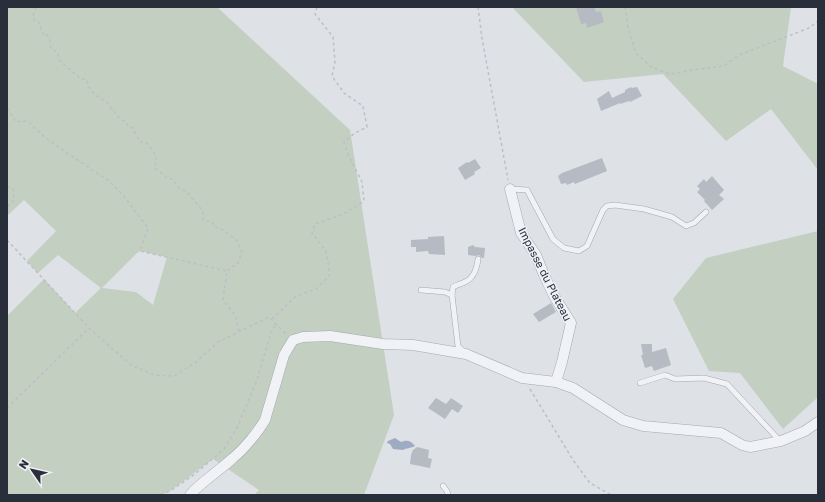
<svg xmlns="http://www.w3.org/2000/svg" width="825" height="502" viewBox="0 0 825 502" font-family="'Golos Text',sans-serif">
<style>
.green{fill:#c3cfc0;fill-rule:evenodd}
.water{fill:#9dacc2}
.building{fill:#b6bac2}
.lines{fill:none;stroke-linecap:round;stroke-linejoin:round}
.service-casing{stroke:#a4a8af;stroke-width:6}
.minor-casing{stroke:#a4a8af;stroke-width:11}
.path{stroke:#bcbfc5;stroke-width:1.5;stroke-dasharray:3 3;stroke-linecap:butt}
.service{stroke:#f0f2f5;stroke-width:5}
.minor{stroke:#f0f2f5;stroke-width:10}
.labels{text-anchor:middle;stroke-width:3;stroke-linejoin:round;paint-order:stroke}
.street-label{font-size:11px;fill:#292e3b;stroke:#edf0f4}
</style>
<rect width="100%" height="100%" fill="#dee1e6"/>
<g class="green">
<path d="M 7,7 L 217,7 L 350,130 L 394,415 L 364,495 L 254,495 L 259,490 L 213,459 L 170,491 L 161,495 L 7,495 L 7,316 L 44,279 L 75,313 L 101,288 L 58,255 L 38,273 L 27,261 L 56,231 L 24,200 L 7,216 ZM 140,251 L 167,257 L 153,305 L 136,292 L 102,288 L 136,254 Z"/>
<polygon points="512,7 791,7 783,66 818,84 818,170 771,109 726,141 663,74 584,82"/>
<polygon points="818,231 818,397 783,429 740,373 709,371 673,299 706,258"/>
</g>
<path class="water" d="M 395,438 L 401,442 C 407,440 410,440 415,446 L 413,447 L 405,449 L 403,450 L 393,449 L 390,444 L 387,443 L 388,441 Z"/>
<g class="building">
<polygon points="576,7 594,7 596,12 601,11 604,22 587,28 586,23 581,24"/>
<polygon points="631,87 632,88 637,87 642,96 630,102 629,101 620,104 620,103 601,111 597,99 609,91 612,98 625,92 625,90"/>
<polygon points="602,158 607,171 575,184 574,182 567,185 566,183 561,184 558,176 562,173"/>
<polygon points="475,159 481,168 474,172 475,174 465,180 458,168 467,162 468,163"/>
<polygon points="712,176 724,190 719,195 724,199 712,210 704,201 705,200 697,192 700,189 697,186 704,179 706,182"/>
<polygon points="444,236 445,255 429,254 428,251 416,252 416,247 411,247 411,240 428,239 428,237"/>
<polygon points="473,245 475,247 485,248 484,258 482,258 479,255 476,256 468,255 468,247"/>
<polygon points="551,303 556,312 539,322 533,314"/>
<polygon points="641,344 652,344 652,352 666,348 671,365 654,371 652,366 645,368 641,355 643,355"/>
<polygon points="436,398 446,404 451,398 463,406 458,413 452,409 445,419 428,408"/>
<polygon points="417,447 429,450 428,458 432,459 430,468 410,464 411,455 413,450"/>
</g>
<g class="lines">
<defs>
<g id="service">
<polyline points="510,189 527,190 553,239 564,248 579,251 587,246 603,210 607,206 615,205 644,209 672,217 686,226 694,223 706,212"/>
<polyline points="421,290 445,292 452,295 458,346 464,352"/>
<path d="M 452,295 L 453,287 C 458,284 461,284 465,282 C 474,278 477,268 478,259"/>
<polyline points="640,383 665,375 675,379 704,378 727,384 780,441"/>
<polyline points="443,486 447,491 448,495"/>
</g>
<g id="minor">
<polyline points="510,189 521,233 536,255 544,275 554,296 571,323 562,362 556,382"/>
<path d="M 190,495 C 202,481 219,471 233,458 C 244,449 258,432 265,420 L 284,355 L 293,340 L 303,337 L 330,336 L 383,344 L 413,345 L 466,354 L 522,378 L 556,382 L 573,388 L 623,420 L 643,426 L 721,433 L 742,445 L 750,447 L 781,441 L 805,431 L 818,422"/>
</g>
</defs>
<use href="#service" class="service-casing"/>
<use href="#minor" class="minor-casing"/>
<g class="path">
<path d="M 36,7 L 33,16 L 34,20 L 38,21 L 43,34 L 46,33 L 50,41 L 51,48 L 57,52 L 61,62 L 81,79 L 86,79 L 89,87 L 95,95 L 106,101 L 120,119 L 126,122 L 128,126 L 133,128 L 140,142 L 147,143 C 153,152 160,157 154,167 L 167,178 L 172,179 L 180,189 L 187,192 L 203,211 L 203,220 L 212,222 L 215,227 L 220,228 L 236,240 L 242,252 L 238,263 L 227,271 L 223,300 L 235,315 L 239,331"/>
<polyline points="478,7 482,38 508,180"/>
<polyline points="625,7 628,28 636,53 651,67 670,74 693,70 724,66 739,55 809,28 818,21"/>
<polyline points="7,108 16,122 27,121 48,140 109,181 122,194 148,228 140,251 227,271"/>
<polyline points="7,186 13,189 14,200 7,207"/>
<polyline points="7,240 89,328 131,365 154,375 174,376 196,362 218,342 269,317 286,334"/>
<polyline points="272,319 296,296 316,289 330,275 326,251 312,233 315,224 344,214 364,201 362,182 348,154 344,142 355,133 367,127 363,106 344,93 332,76 335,62 333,37 315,14 317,7"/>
<polyline points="530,389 573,460 590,483 611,495"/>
<polyline points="7,408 89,328"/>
<polyline points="161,495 170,491 195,474 224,449 237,428 257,380 271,332 276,325"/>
</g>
<use href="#service" class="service"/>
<use href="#minor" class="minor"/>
</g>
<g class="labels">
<g class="street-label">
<text transform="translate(545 274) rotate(63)" y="4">Impasse du Plateau</text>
</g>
</g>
<rect width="825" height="502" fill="none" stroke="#292e3b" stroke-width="16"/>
<g transform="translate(32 470) rotate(304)" stroke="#edf0f4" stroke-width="3" paint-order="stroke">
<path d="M0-3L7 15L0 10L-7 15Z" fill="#292e3b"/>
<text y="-6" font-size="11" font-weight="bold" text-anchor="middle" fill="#292e3b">N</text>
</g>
</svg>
